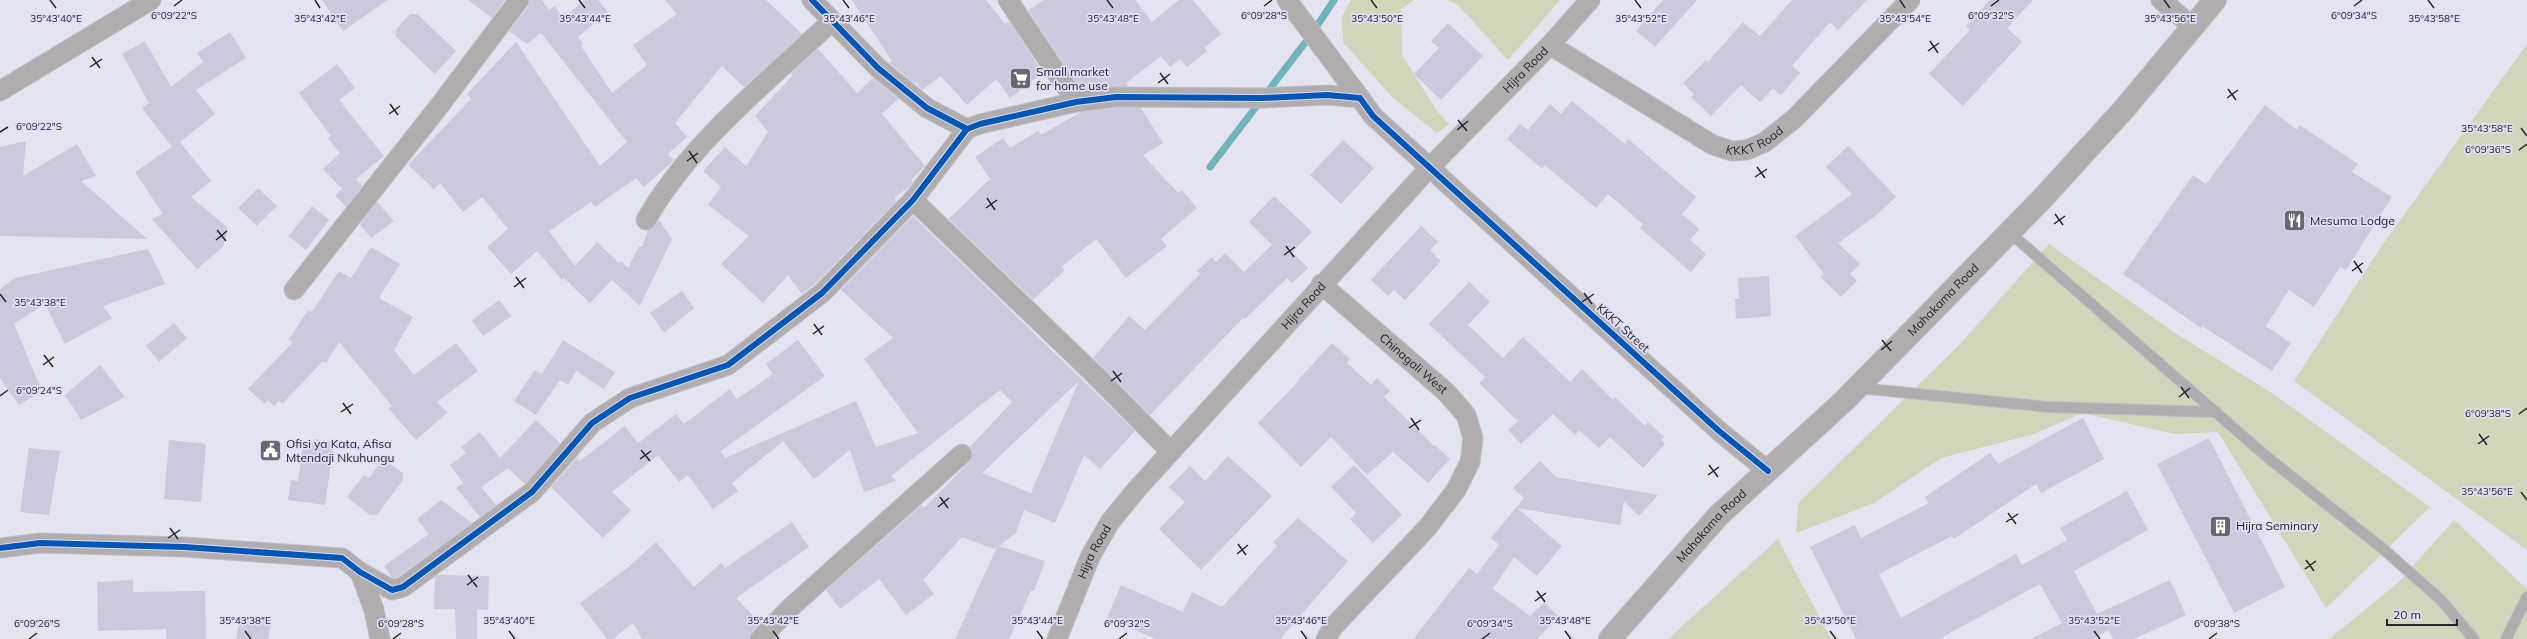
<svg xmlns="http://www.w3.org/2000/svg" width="2527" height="639" viewBox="0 0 2527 639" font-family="Mulish,sans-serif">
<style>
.green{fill:#d1d5ba}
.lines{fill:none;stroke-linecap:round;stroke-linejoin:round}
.stream{stroke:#70b4bb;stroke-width:7}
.building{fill:#cbc9db;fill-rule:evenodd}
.service-casing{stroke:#bfbec8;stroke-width:12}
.minor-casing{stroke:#bfbec8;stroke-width:21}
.tertiary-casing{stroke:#bfbec8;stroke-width:24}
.service{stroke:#b1adaf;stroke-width:10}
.minor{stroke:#b1adaf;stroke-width:19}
.tertiary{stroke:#b1adaf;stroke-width:22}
.cycleway-casing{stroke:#e0def5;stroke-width:8}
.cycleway{stroke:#0057b8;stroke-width:6}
.ticks{fill:none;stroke:#27262e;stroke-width:1.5}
.labels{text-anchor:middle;stroke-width:3.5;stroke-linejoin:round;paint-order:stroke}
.street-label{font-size:12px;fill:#27262e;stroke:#e0def5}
.poi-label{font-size:12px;fill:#27262e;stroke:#e0def5;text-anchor:start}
.ticks-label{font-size:10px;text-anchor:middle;fill:#27262e;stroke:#e0def5;stroke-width:3.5;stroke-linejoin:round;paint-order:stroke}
</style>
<rect width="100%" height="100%" fill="#e4e3f0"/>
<g class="green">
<polygon points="1351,0 1414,0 1401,9 1402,55 1437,111 1449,124 1437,133 1393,98 1343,42 1342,17"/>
<polygon points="1448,0 1560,0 1508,60 1459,6"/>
<polygon points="2527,44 2527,550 2294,381 2381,247"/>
<polygon points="2049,244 2175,333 2272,393 2430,507 2326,608 2218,432 2175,434 2082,413 2034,434 1941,458 1874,503 1796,533 1798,503 1960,344"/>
<polygon points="2454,520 2527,589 2527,639 2329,639 2398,583"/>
<polygon points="1778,539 1831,639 1668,639"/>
</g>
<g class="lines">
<polyline class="stream" points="1210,167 1311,35 1334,0"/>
</g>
<g class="building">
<polygon points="322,0 388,0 343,31"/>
<polygon points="468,0 505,0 492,18"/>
<polygon points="530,0 542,0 549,10 555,6 563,18 585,0 598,0 608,12 578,37 583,44 581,46 612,93 647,65 633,45 677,14 665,0 766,0 802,34 744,87 722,66 675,123 687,137 668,154 674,160 644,187 636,178 595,207 591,202 549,231 575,266 597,242 619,263 621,261 628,268 639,246 642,247 648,230 659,220 672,239 640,306 612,280 590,303 564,278 562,280 537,251 511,274 487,247 508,229 482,197 463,212 440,183 434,189 408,165 471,99 467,94 516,42 600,166 627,142 541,33 527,44 509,31 528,7"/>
<polygon points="852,0 986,0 1005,24 1010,22 1043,73 1010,98 996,79 967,105 941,76 922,90 916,82 915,84 890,63 892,61"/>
<polygon points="1044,0 1135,0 1152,22 1179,0 1193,0 1221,34 1204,48 1207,51 1187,67 1180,59 1170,67 1161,56 1126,83 1128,86 1081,90 1028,10"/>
<polygon points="1663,0 1697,0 1655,47 1636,31"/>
<polygon points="1792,0 1867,0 1838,30 1830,22 1792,66 1800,73 1781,95 1773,88 1760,102 1741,85 1711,116 1691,97 1694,94 1683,83 1706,60 1708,62 1743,22 1760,36"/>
<polygon points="1990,0 2033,0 2007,28 2022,42 1963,106 1929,74 1970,30 1966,26"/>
<polygon points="410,14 417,14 456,51 435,74 396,37 396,30"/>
<polygon points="1448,23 1483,56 1441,100 1414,74 1439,48 1431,41"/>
<polygon points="230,32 246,58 196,90 215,114 180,142 211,181 191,197 228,228 223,247 197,269 152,219 163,214 135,172 172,147 142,108 149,103 122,54 145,41 171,87 203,62 197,53"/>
<polygon points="818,49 857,93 873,78 898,99 882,114 925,166 911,180 913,182 910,186 894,198 897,201 816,283 802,294 788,275 763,303 721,264 749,236 708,205 721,187 703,171 725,147 746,166 768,132 755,116 793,75 791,73"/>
<polygon points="337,64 355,88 339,100 384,156 356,179 362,186 346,207 335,195 342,189 323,169 340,153 328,138 331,136 299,93"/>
<polygon points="1572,101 1625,144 1628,139 1696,197 1682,214 1699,229 1690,240 1706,254 1691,272 1640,228 1643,224 1608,194 1596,208 1545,165 1542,169 1507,139 1520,124 1528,130 1550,104 1561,114"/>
<polygon points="2265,105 2297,130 2300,125 2358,164 2352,172 2392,197 2346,270 2340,267 2314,307 2289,290 2266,326 2291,343 2272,371 2202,326 2201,328 2123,274 2193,175 2206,184"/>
<polygon points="1117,108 1141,108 1163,143 1143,155 1178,193 1182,190 1197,208 1161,239 1167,246 1126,278 1096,239 1061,267 1065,270 1033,300 949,219 990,179 975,157 1003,138 1010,148 1038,131 1041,135 1081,112"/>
<polygon points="1343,140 1374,168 1341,204 1310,175"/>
<polygon points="26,141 23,176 77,144 96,176 81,181 147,239 0,236 0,147"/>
<polygon points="1848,146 1896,197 1874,217 1838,243 1860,264 1850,274 1857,281 1841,297 1820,277 1824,274 1795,236 1852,194 1826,167"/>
<polygon points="258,188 277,206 257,226 238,208"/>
<polygon points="1274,196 1312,232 1292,252 1308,268 1292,283 1287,278 1245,319 1243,318 1150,415 1093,358 1129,316 1145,330 1200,274 1197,271 1212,257 1216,262 1225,253 1244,272 1272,245 1249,222"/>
<polygon points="377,202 394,221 371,238 360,224"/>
<polygon points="312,206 329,220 306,250 289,236"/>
<path d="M 913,216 L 1135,431 L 1100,469 L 1084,455 L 1055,523 L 1024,510 L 1016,533 L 999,546 L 1045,561 L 1034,591 L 1031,590 L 1009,639 L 955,639 L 997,547 L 994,549 L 962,537 L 923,580 L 934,594 L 906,615 L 879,579 L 840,609 L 826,590 L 922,505 L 924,508 L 969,462 L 973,452 L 970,447 L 1012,402 L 1000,390 L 891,476 L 896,481 L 864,492 L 850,450 L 814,479 L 783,441 L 732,483 L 738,491 L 713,509 L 688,475 L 679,482 L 658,455 L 612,492 L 631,510 L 603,538 L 551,487 L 577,458 L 580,461 L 625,426 L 638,443 L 676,414 L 684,424 L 730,389 L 737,399 L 773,374 L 766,364 L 798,340 L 825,376 L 721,451 L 725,458 L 856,401 L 876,447 L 918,433 L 864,359 L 893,338 L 841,290 ZM 1079,381 L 1031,493 L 982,473 Z"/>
<polygon points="1421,226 1438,242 1430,250 1441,261 1405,300 1394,290 1388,296 1371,280"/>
<polygon points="371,247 400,264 379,298 413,317 394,350 414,375 456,343 478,371 437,402 447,413 416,440 388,408 392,406 339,342 326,363 323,361 282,404 279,401 274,406 268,400 265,404 248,389 293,342 289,339 308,310 312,312 339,271 351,278"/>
<polygon points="148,249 165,284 103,306 112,318 65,344 45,304 14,324 42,391 19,405 0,378 0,289 15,278"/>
<polygon points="1769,276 1771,316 1736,319 1735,299 1739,299 1738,278"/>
<polygon points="1469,282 1490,302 1468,325 1503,358 1523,337 1570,382 1582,369 1613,400 1615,397 1645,426 1648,422 1664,437 1661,440 1665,444 1643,468 1610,437 1599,448 1579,430 1575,435 1553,414 1521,444 1508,430 1518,421 1479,383 1485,377 1429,324"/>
<polygon points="682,291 694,308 664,333 650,313"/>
<polygon points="499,300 511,316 483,336 472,320"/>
<polygon points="174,323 187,338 159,362 146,346"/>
<polygon points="563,340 615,372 604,389 576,371 568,385 560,380 536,415 514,401 535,370 542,374"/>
<polygon points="1332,343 1350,359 1347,363 1371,385 1377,378 1390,391 1384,397 1434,446 1435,445 1450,459 1428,483 1393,452 1367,475 1331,437 1301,467 1258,423 1300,380 1299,379"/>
<polygon points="100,365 125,397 81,420 65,395"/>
<polygon points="2083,418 2104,459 2041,493 2036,484 1954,539 1952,536 1879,574 1901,618 2016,554 2022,565 2067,540 2060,528 2127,491 2148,530 2074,571 2097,614 2170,580 2186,615 2134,639 2113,639 2109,630 2093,639 2031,639 2062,623 2040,584 1939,639 1856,639 1810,547 1855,525 1861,538 1929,503 1925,497 1990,453 1998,464"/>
<polygon points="536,420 560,443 525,484 508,468 481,487 496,505 480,517 456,488 463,483 450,465 466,453 461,447 480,432 500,458"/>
<polygon points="2209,438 2285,587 2234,613 2157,464"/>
<polygon points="315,439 334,442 325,505 288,500 291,480 298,481 303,442 314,443"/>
<polygon points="169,440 206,444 201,502 164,499"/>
<polygon points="29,448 60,451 49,515 20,512"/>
<polygon points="1228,456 1272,496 1201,570 1159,529 1185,502 1169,487 1190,466 1205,481"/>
<polygon points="383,459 403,473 403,480 377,515 370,515 347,497 364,475 369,478"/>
<polygon points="1540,461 1556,477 1658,495 1639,516 1624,501 1620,525 1517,508 1562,546 1537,576 1514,557 1493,589 1530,616 1544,602 1559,617 1537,639 1413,639 1469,568 1477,574 1499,545 1491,538 1524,498 1513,488"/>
<polygon points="1354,465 1402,515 1373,543 1350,519 1356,513 1331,487"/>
<polygon points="441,500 472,523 398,577 392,578 384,566 429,534 417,519"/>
<polygon points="1298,518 1348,561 1280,639 1156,639 1107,618 1121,585 1183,612 1192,592 1222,607 1277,546 1273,542"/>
<polygon points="792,522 809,547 736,598 760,623 752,632 749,639 642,639 633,623 612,639 607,639 580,603 631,565 656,542 694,587 721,563 725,568"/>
<polygon points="437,575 489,576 488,610 477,609 477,639 456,639 455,609 434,609 435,577"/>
<polygon points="133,580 133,592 205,591 206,639 166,639 166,629 98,631 97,582"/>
<polygon points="240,616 271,620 268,639 236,639"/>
</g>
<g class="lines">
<defs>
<g id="service">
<polyline points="2009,232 2267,457 2382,548 2441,600 2474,639"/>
<polyline points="1859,388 2048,407 2216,412"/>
<polyline points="2506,639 2527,597"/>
</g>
<g id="minor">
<polyline points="812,0 878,68 927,108 967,129 980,124 1076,102 1116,97 1262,98 1327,95 1360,98 1373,116 1719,431 1768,471"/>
<polyline points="1008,0 1076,102"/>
<polyline points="1287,0 1360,98"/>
<polyline points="2161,0 2192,26"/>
<path id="s1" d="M 1550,45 L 1713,145 L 1732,151 L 1747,150 L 1765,142 L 1794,119 L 1910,0"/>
<polyline points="0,91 151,0"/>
<polyline points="913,200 1095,375 1170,451"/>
<path d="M 646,220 C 688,145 768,81 831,22"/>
<path id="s2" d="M 1321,284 L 1446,392 L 1466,415 L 1473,438 L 1470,462 L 1456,490 L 1427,528 L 1333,627 L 1326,639"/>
<polyline points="294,290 440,105 519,0"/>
<polyline points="0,548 40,543 184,547 342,558 360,572 392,590 403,587 532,492 592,423 630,398 728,365 822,293 913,200 967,129"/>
<polyline points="360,572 374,610 380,639"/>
<polyline points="760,639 790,608 962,454"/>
<path id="s3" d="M 1057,639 L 1090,557 L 1110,522 L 1137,489 L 1430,167 L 1550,45 L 1590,0"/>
</g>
<g id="tertiary">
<path id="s4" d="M 1610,639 L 1719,515 L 1845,400 L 2041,200 L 2125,108 L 2215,0"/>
</g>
</defs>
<use href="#service" class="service-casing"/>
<use href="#minor" class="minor-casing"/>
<use href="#tertiary" class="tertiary-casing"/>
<use href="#service" class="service"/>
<use href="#minor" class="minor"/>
<use href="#tertiary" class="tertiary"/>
<defs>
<g id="cycleway">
<polyline points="812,0 878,68 927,108 967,129 980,124 1076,102 1116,97 1262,98 1327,95 1360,98 1373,116 1719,431 1768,471"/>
<polyline points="0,548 40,543 184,547 342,558 360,572 392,590 403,587 532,492 592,423 630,398 728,365 822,293 913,200 967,129"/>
</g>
</defs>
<use href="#cycleway" class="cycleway-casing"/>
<use href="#cycleway" class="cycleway"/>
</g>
<path class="ticks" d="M 50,0 L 56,8M 315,0 L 320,8M 579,0 L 585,8M 843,0 L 849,8M 1107,0 L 1113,8M 1371,0 L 1377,8M 1635,0 L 1641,8M 1900,0 L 1905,8M 2164,0 L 2170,8M 2428,0 L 2434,8M 174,6 L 182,0M 1264,6 L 1272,0M 1991,6 L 1999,0M 2354,6 L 2362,0M 1930,41 L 1938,53M 1928,51 L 1939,43M 92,57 L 100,68M 90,67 L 102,59M 1160,73 L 1168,84M 1158,83 L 1170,74M 2228,89 L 2236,100M 2227,98 L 2238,90M 390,104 L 398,115M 389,114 L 400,106M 1458,120 L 1467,131M 2521,128 L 2527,136M 1457,130 L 1468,121M 0,132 L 8,127M 2519,150 L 2527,144M 689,151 L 697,163M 687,161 L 698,153M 1757,167 L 1765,178M 1755,177 L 1767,169M 987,198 L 995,210M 986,208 L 997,200M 2055,214 L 2063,225M 2054,224 L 2065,216M 217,230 L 226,241M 216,240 L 227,231M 1286,246 L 1294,257M 1284,255 L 1295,247M 2354,261 L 2362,273M 2352,271 L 2363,263M 516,277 L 524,288M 514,287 L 526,278M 1584,293 L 1592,304M 0,294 L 6,302M 1582,302 L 1594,294M 814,324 L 822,335M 813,334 L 824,326M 1882,340 L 1891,351M 1881,350 L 1892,341M 44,355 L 53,367M 43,365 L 54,357M 1113,371 L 1121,382M 1111,381 L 1122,373M 2181,387 L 2189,398M 0,396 L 8,390M 2179,397 L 2190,388M 343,403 L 351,414M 341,412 L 353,404M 2519,414 L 2527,408M 1411,418 L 1419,430M 1409,428 L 1421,420M 2479,434 L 2487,445M 2478,444 L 2489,436M 641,450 L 650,461M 640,459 L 651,451M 1709,465 L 1718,477M 1708,475 L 1719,467M 2521,492 L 2527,500M 940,497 L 948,508M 938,507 L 949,498M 2008,513 L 2016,524M 2006,522 L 2018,514M 170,528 L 178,539M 168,538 L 180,530M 1238,544 L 1246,555M 1237,554 L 1248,545M 2306,560 L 2314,571M 2305,569 L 2316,561M 468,575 L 477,587M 467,585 L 478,577M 1537,591 L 1545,602M 1535,601 L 1546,593M 245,631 L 251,639M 509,631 L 515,639M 773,631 L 779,639M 1037,631 L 1043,639M 1301,631 L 1307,639M 1565,631 L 1571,639M 1830,631 L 1836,639M 2094,631 L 2100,639M 29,639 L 37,633M 393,639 L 401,633M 1119,639 L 1127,633M 1482,639 L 1490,633M 2209,639 L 2217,633"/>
<defs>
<symbol id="supermarket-square" viewBox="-11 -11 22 22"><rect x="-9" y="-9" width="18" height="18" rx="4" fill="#696872" stroke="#e0def5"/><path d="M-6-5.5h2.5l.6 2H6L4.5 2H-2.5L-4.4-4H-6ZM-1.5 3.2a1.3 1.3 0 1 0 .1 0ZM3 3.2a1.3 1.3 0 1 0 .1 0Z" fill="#fff"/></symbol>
<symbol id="restaurant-square" viewBox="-11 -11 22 22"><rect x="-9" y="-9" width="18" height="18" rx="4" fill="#696872" stroke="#e0def5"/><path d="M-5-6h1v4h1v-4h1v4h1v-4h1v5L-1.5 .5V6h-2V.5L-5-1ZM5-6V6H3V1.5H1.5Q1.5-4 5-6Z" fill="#fff"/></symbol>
<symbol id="civic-square" viewBox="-11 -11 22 22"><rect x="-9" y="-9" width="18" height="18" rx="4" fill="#696872" stroke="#e0def5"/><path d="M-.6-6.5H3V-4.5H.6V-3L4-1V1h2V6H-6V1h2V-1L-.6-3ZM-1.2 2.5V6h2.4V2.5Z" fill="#fff"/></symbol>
<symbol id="building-square" viewBox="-11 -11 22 22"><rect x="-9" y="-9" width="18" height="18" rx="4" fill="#696872" stroke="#e0def5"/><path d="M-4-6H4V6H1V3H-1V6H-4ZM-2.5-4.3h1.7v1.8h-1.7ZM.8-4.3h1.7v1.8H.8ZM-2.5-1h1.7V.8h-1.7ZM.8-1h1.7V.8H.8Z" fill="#fff"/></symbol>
</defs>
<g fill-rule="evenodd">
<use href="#supermarket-square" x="1008" y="66" width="25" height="25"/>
<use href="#restaurant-square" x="2282" y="208" width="25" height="25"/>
<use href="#civic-square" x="258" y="438" width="25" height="25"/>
<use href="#building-square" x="2208" y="514" width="25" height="25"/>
</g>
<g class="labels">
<g class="street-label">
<text dy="4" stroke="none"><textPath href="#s3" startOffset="743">Hijra Road</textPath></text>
<text dy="4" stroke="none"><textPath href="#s1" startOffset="236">KKKT Road</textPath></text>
<text dy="4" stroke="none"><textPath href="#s4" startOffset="476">Mahakama Road</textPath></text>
<text dy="4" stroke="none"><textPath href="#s3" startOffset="419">Hijra Road</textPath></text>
<text transform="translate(1623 328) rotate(42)" y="4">KKKT Street</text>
<text dy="4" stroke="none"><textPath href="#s2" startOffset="122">Chinagali West</textPath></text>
<text dy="4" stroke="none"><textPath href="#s4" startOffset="152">Mahakama Road</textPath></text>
<text dy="4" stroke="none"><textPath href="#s3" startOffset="95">Hijra Road</textPath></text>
</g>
<g class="poi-label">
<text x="1036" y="76">Small market<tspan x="1036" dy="14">for home use</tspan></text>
<text x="2310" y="225">Mesuma Lodge</text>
<text x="286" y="448">Ofisi ya Kata, Afisa<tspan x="286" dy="14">Mtendaji Nkuhungu</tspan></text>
<text x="2236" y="530">Hijra Seminary</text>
</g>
</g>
<g class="ticks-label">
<text x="174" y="19">6°09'22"S</text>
<text x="1264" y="19">6°09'28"S</text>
<text x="1991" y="19">6°09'32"S</text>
<text x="2354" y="19">6°09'34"S</text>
<text x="56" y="22">35°43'40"E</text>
<text x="320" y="22">35°43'42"E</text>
<text x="585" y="22">35°43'44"E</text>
<text x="849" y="22">35°43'46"E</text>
<text x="1113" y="22">35°43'48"E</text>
<text x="1377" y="22">35°43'50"E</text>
<text x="1641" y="22">35°43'52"E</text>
<text x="1905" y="22">35°43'54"E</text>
<text x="2170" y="22">35°43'56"E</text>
<text x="2434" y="22">35°43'58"E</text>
<text x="39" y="130">6°09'22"S</text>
<text x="2487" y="132">35°43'58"E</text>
<text x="2488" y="153">6°09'36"S</text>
<text x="40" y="306">35°43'38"E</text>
<text x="39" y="394">6°09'24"S</text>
<text x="2488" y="417">6°09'38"S</text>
<text x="2487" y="495">35°43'56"E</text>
<text x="245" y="624">35°43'38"E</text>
<text x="509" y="624">35°43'40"E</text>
<text x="773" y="624">35°43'42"E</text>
<text x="1037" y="624">35°43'44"E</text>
<text x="1301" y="624">35°43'46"E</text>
<text x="1565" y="624">35°43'48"E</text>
<text x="1830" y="624">35°43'50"E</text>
<text x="2094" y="624">35°43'52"E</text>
<text x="37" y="627">6°09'26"S</text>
<text x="401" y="627">6°09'28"S</text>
<text x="1127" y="627">6°09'32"S</text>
<text x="1490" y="627">6°09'34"S</text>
<text x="2217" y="627">6°09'38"S</text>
</g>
<path d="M2387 619v6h70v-6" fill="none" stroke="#27262e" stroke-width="2"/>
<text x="2393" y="619" font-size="12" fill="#27262e" stroke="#e0def5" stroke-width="3" paint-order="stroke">20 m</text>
</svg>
